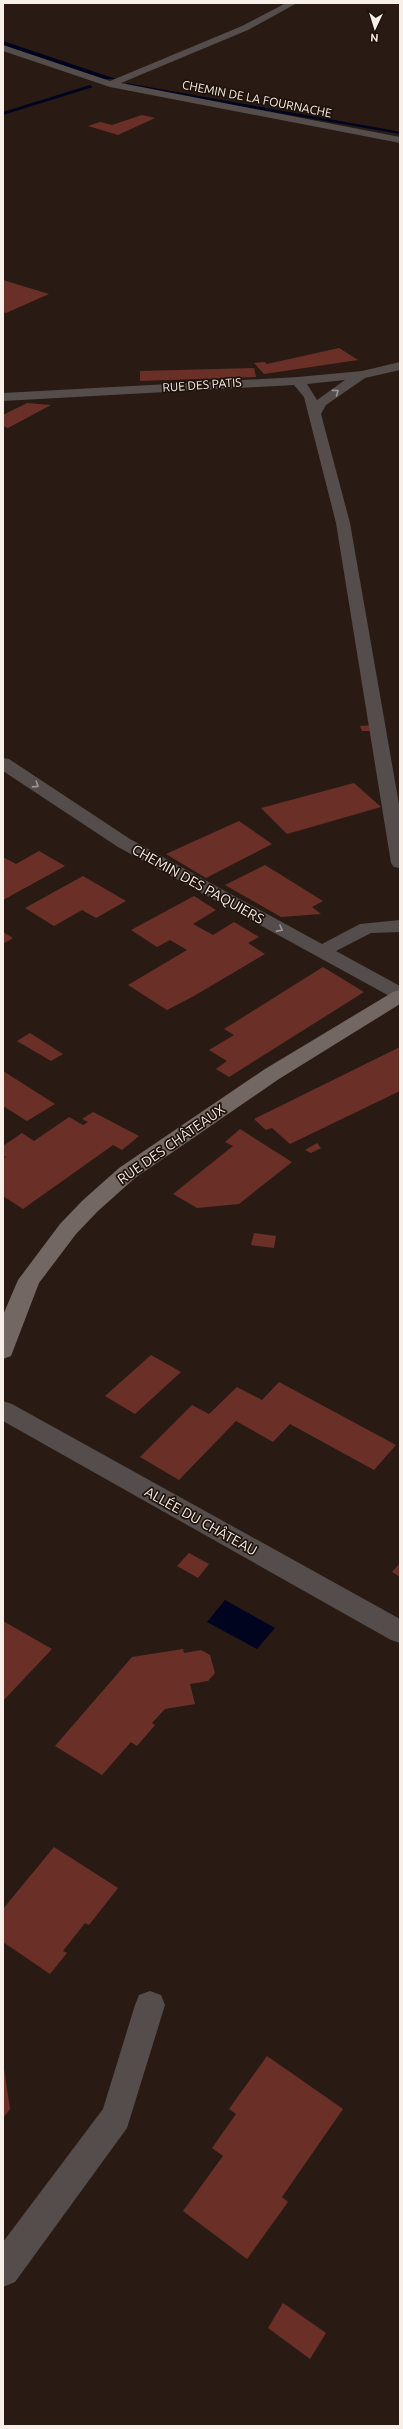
<svg xmlns="http://www.w3.org/2000/svg" width="403" height="2429" viewBox="0 0 403 2429" font-family="Ubuntu,sans-serif">
<style>
.water{fill:#00041f}
.building{fill:#6a3027}
.lines{fill:none;stroke-linecap:round;stroke-linejoin:round}
.street{fill:#554d4b;fill-rule:evenodd}
.secondary{fill:#736763;fill-rule:evenodd}
.oneway{stroke:#9e9692}
.labels{text-anchor:middle;stroke-width:3.5;stroke-linejoin:round;paint-order:stroke}
.far-street-label{font-size:12px;fill:#f8efe9;stroke:#1f120b}
.street-label{font-size:14px;fill:#f8efe9;stroke:#1f120b}
</style>
<rect width="100%" height="100%" fill="#291b14"/>
<g class="water">
<polygon points="3,41 116,79 103,79 3,45"/>
<polygon points="126,83 391,130 400,132 400,134 129,87"/>
<polygon points="90,85 93,87 3,115 3,112"/>
<polygon points="225,1600 275,1628 257,1649 207,1622"/>
</g>
<g class="building">
<polygon points="142,115 155,118 118,135 88,126 100,122 112,125"/>
<polygon points="3,280 49,294 6,313 3,312"/>
<polygon points="339,348 358,360 264,374 254,363 264,362 267,364"/>
<polygon points="254,368 256,377 140,381 140,371"/>
<polygon points="27,403 51,405 8,428 3,426 3,415"/>
<polygon points="375,725 376,731 362,731 360,726"/>
<polygon points="354,783 381,807 287,834 261,808"/>
<polygon points="239,821 272,844 206,878 166,854"/>
<polygon points="39,851 65,866 3,900 3,857 16,864"/>
<polygon points="265,865 323,901 312,907 321,914 281,917 225,885"/>
<polygon points="83,876 126,901 96,918 82,910 54,926 25,908"/>
<polygon points="194,896 216,910 193,924 213,935 234,922 259,937 248,943 265,954 194,996 167,1010 128,985 187,950 170,940 157,947 131,930"/>
<polygon points="3,932 13,938 3,944"/>
<polygon points="323,967 364,992 229,1077 216,1069 227,1061 209,1050 234,1035 224,1029"/>
<polygon points="30,1033 63,1054 51,1061 17,1041"/>
<polygon points="400,1047 400,1091 290,1144 272,1128 266,1130 254,1119"/>
<polygon points="3,1071 55,1104 27,1121 3,1106"/>
<polygon points="93,1112 139,1136 122,1150 113,1145 23,1209 3,1196 3,1159 6,1157 3,1156 3,1146 22,1133 34,1141 69,1117 83,1125 88,1122 82,1119"/>
<polygon points="240,1129 292,1162 239,1204 197,1208 173,1194 233,1146 225,1142"/>
<polygon points="317,1143 321,1148 311,1153 305,1150"/>
<polygon points="254,1233 276,1236 274,1248 251,1245"/>
<polygon points="151,1355 181,1372 135,1414 105,1396"/>
<polygon points="279,1382 396,1445 374,1470 290,1424 273,1442 236,1421 179,1480 140,1457 192,1405 209,1414 237,1387 262,1400"/>
<polygon points="189,1553 209,1564 198,1578 177,1566"/>
<polygon points="400,1563 400,1577 392,1572"/>
<polygon points="3,1621 52,1649 3,1701"/>
<polygon points="183,1649 184,1653 201,1650 210,1655 215,1673 208,1681 190,1684 195,1704 165,1709 152,1723 155,1725 137,1746 131,1742 102,1775 55,1746 132,1657"/>
<polygon points="54,1847 118,1888 89,1925 85,1923 63,1951 67,1953 50,1974 3,1942 3,1909"/>
<polygon points="267,2056 343,2109 282,2197 288,2202 247,2259 183,2211 223,2156 212,2148 236,2114 229,2109"/>
<polygon points="3,2062 10,2109 3,2118"/>
<polygon points="283,2303 326,2333 310,2359 268,2328"/>
</g>
<g class="lines">
<g class="street">
<polygon points="286,3 297,3 248,30 121,83 400,137 400,143 110,87 3,51 3,45 110,81 242,26"/>
<path d="M 400,362 L 400,370 L 365,378 L 326,405 L 321,414 L 350,523 L 400,810 L 400,868 L 394,867 L 391,863 L 336,523 L 304,397 L 294,385 L 3,401 L 3,393 L 298,377 L 362,371 ZM 345,380 L 317,400 L 307,384 Z"/>
<polygon points="3,758 9,759 130,839 322,944 360,924 400,920 400,932 371,933 336,951 400,986 400,1000 393,998 118,847 3,771"/>
<polygon points="3,1401 12,1404 400,1619 400,1643 391,1640 3,1421"/>
<polygon points="150,1991 161,1995 165,2005 127,2128 15,2282 3,2287 3,2242 103,2109 135,2005 139,1995"/>
</g>
<polygon class="secondary" points="400,990 400,1004 279,1079 135,1178 98,1211 76,1234 39,1283 11,1356 3,1359 3,1315 18,1280 60,1224 82,1201 119,1168 265,1069 393,992"/>
</g>
<defs><path id="oneway-chevron" d="M-2-3.5L2.5 0L-2 3.5" fill="none" stroke-width="1.6" stroke-linecap="round" stroke-linejoin="round"/></defs>
<g class="oneway">
<use href="#oneway-chevron" transform="translate(336 392) rotate(-36)"/>
<use href="#oneway-chevron" transform="translate(36 785) rotate(33)"/>
<use href="#oneway-chevron" transform="translate(280 929) rotate(29)"/>
</g>
<g class="labels">
<g class="far-street-label">
<text transform="translate(257 99) rotate(11)" y="4">CHEMIN DE LA FOURNACHE</text>
<text transform="translate(202 385) rotate(-4)" y="4">RUE DES PATIS</text>
</g>
<g class="street-label">
<text transform="translate(198 884) rotate(29)" y="5">CHEMIN DES PAQUIERS</text>
<text transform="translate(171 1144) rotate(-35)" y="5">RUE DES CHÂTEAUX</text>
<text transform="translate(201 1521) rotate(29)" y="5">ALLÉE DU CHÂTEAU</text>
</g>
</g>
<rect width="403" height="2429" fill="none" stroke="#f8efe9" stroke-width="8"/>
<g transform="translate(375 28) rotate(184)" stroke="#1f120b" stroke-width="3" paint-order="stroke">
<path d="M0-3L7 15L0 10L-7 15Z" fill="#f8efe9"/>
<text y="-6" font-size="11" font-weight="bold" text-anchor="middle" fill="#f8efe9">N</text>
</g>
</svg>
